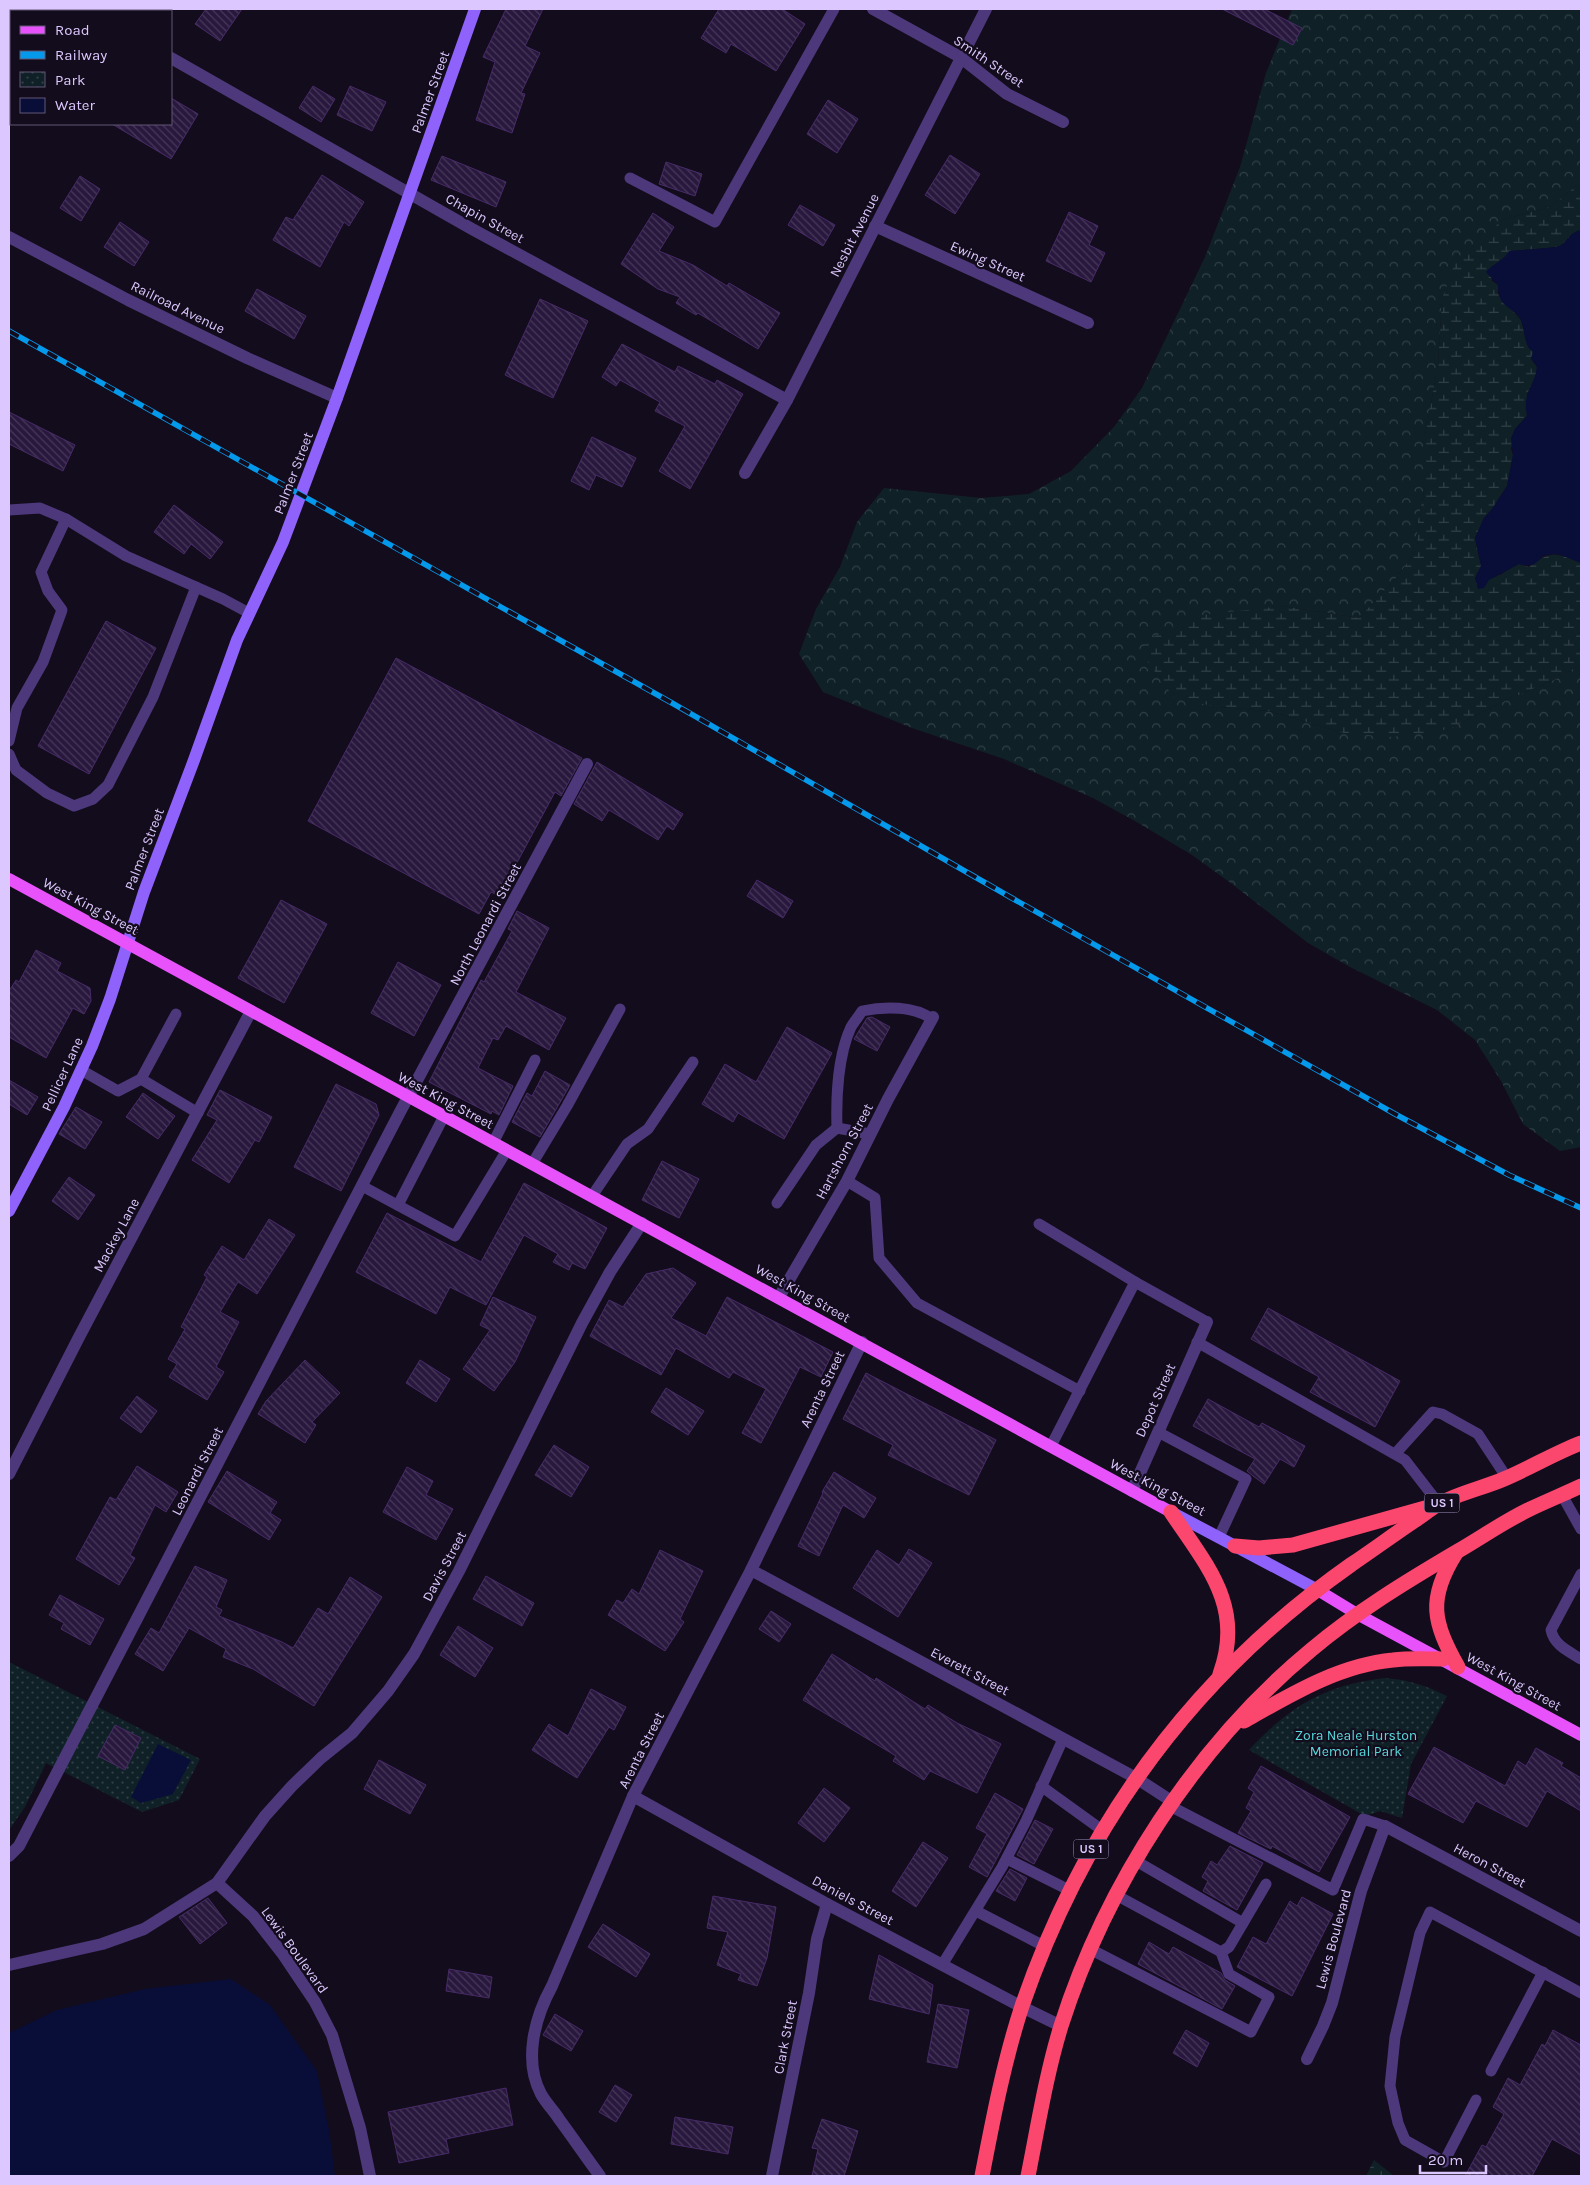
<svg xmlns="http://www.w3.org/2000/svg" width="1590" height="2185" viewBox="0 0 1590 2185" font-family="Karla,sans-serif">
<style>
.forest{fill:url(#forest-crowns)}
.wetland{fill:url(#wetland-marsh)}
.park{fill:url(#park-dots)}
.water{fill:#090e38}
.building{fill:url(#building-back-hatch);stroke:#472b68}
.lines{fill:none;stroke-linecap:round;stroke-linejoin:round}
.lane{stroke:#4c387a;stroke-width:11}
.street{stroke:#4c387a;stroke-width:12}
.secondary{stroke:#8e62fb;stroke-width:12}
.primary{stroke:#e852fb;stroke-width:12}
.highway{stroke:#fb466d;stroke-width:15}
.rail-casing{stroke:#0599ec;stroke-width:5.5}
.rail{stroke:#130c1c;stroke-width:4;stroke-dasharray:11;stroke-linecap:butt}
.labels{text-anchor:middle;stroke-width:4.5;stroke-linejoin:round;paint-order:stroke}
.shield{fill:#130c1c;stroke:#a090ba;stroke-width:1}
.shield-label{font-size:12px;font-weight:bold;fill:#dcc8fe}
.street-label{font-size:14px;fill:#dcc8fe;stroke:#130c1c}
.park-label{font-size:14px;fill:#57d9db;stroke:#130c1c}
</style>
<defs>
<pattern id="forest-crowns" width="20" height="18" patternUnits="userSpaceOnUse" patternTransform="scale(1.25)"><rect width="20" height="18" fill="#0f2126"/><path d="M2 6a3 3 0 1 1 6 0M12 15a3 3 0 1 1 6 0" fill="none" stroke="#314047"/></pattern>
<pattern id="wetland-marsh" width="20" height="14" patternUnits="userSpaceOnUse" patternTransform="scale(1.25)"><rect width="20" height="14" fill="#0f2126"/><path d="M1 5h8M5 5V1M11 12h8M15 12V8" fill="none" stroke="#314047"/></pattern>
<pattern id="park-dots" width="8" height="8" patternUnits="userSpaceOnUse" patternTransform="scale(1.25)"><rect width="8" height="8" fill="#0f2126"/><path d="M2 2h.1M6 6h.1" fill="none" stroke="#314047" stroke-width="1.8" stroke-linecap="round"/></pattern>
<pattern id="building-back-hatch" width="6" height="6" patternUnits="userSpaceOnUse" patternTransform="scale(1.25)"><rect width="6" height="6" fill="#29183d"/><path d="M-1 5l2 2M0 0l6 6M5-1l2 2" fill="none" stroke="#47385a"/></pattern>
</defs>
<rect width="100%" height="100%" fill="#130c1c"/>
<polygon class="forest" points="1292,9 1581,9 1581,182 1550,207 1502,220 1442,299 1438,365 1425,435 1425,486 1418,521 1417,549 1398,576 1359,618 1282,606 1220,707 1269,711 1344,733 1449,729 1502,702 1558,678 1581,664 1581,1147 1560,1151 1523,1124 1501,1081 1475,1040 1437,1010 1350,967 1308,943 1232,884 1192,855 1135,821 1093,798 1004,759 912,728 823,692 799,654 816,609 840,567 857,522 884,488 981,498 1029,494 1071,471 1114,427 1142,388 1205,257 1240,167 1266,73"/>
<g class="wetland">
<path d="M 1581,182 L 1581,230 C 1569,233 1569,240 1560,246 C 1556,248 1518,250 1510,251 L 1505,258 L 1491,267 L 1492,281 L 1498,285 L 1498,294 L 1521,320 L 1528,347 L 1534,352 L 1531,359 L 1537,367 L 1536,377 L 1527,394 L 1527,416 L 1515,429 L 1511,449 L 1513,455 L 1507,486 L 1492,509 L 1484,518 L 1475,538 L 1481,566 L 1475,578 C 1498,581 1500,573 1519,564 L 1529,567 C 1552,549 1556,553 1581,563 L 1581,664 L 1558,678 L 1502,702 L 1449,729 L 1393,737 L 1344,733 L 1269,711 L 1220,707 L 1175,699 L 1142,654 L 1146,640 L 1202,615 L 1282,606 L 1359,618 L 1398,576 L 1417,549 L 1418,521 L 1425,486 L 1425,435 L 1438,365 L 1442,299 L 1455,263 L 1502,220 L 1550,207 Z"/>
<polygon points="1374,2160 1394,2176 1366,2176"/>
</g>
<g class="park">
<polygon points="9,1662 200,1759 179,1800 142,1812 46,1763 25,1807 9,1830"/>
<path d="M 1385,1678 C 1410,1680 1424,1685 1447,1696 L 1411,1764 L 1402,1818 L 1380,1811 L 1365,1816 L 1249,1750 C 1290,1706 1325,1685 1385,1678 Z"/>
</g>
<g class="water">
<path d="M 1581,230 L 1581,563 L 1558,554 L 1544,555 C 1535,565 1532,567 1519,564 L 1489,580 L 1484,588 L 1478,589 L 1475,578 L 1481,566 L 1475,538 L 1484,518 L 1492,509 L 1507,486 L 1513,455 L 1511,438 L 1515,429 L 1527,416 C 1522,393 1534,388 1537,367 L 1531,358 L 1533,352 C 1522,342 1526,331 1521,320 C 1513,305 1498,310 1498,285 L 1486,272 C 1493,264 1503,261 1509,251 C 1518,250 1556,248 1560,246 C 1569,240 1569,233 1581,230 Z"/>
<polygon points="158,1744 191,1760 173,1794 141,1803 131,1797"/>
<polygon points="231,1979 270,2005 317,2071 329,2130 335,2176 9,2176 9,2033 57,2010 145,1989"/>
</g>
<g class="building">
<polygon points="206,9 242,9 220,41 195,24"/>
<polygon points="506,9 543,9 525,46 540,53 521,93 525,94 512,133 476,120 495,62 483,57"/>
<polygon points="719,9 782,9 805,24 776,71 731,44 726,53 701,38"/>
<polygon points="1222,9 1264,9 1302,28 1293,45"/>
<polygon points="313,86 335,99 321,122 299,108"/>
<polygon points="350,86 386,102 372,131 337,115"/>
<polygon points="171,98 198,114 171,159 112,124 171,124"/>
<polygon points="828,100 858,119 837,153 807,134"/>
<polygon points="950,155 980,174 955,214 925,195"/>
<polygon points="442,156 506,182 496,207 431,180"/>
<polygon points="666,162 702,174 695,196 659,184"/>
<polygon points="322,175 364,202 349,226 344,222 320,267 273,240 286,217 293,220"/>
<polygon points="80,176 100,189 81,221 60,208"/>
<polygon points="800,205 835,225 823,246 788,225"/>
<polygon points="1069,212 1098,226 1089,245 1105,253 1091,282 1046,261"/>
<polygon points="653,213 674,227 659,251 693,265 727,286 729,283 780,313 758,349 698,313 696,315 676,303 680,297 658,289 621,264"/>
<polygon points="120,222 149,242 134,266 104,247"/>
<polygon points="257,289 306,316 294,339 245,311"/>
<polygon points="540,299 588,321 553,398 505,375"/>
<polygon points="622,344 675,372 678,366 715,384 717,380 743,394 690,489 659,471 685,426 655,411 660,402 620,380 616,386 602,377"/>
<polygon points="9,412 75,445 63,471 9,444"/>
<polygon points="592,437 636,458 622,487 596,475 589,490 571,481"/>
<polygon points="174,505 223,542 210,559 191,544 184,554 154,532"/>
<polygon points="106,621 156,648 89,774 38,746"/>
<polygon points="396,658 582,758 561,796 555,792 499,896 491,892 479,914 308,821"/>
<polygon points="597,762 683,814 673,830 667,826 658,840 609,810 602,821 574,804"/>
<polygon points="757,880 793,901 783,918 747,896"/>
<polygon points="281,900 327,924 284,1003 238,978"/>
<polygon points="517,911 549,928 516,992 566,1018 549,1050 506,1026 498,1040 493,1038 478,1068 513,1086 499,1115 492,1111 491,1114 429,1082 481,980 484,982 512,931 508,929"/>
<polygon points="36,950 61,963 57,971 90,988 91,1001 84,1014 73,1008 46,1058 9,1037 9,991 16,980 19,982"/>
<polygon points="398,962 441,985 414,1036 371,1013"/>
<polygon points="872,1017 890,1027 877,1051 854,1039 867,1018"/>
<polygon points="787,1027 832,1053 784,1139 738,1113 733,1122 702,1104 725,1064 756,1082"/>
<polygon points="545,1071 570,1085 540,1137 512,1122 527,1093 532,1096"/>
<polygon points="9,1080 38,1097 27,1115 9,1104"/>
<polygon points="336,1084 376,1104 379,1115 341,1191 294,1167"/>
<polygon points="220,1090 272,1117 259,1142 255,1140 229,1183 192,1160 217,1120 207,1115"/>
<polygon points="143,1093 175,1116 158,1139 126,1117"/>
<polygon points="76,1107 102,1122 85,1149 59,1134"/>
<polygon points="662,1161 699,1179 679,1218 642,1200"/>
<polygon points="69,1177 95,1195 78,1220 52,1201"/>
<polygon points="524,1183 607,1228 585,1269 572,1263 569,1270 553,1262 558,1254 524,1235 486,1305 450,1287 436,1314 356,1272 387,1213 481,1262"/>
<polygon points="269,1219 295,1235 257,1294 238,1282 220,1312 239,1322 216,1367 224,1372 207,1400 169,1377 177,1364 168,1359 185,1329 181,1327 207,1277 204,1275 222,1246 244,1260"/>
<polygon points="673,1268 696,1283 671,1318 706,1336 727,1297 833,1352 821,1377 800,1367 761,1443 742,1433 766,1389 733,1372 729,1378 676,1348 661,1375 590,1336 609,1300 623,1307 646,1274"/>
<polygon points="493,1297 536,1317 515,1362 494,1391 463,1369 490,1330 480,1325"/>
<polygon points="1268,1308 1400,1381 1375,1427 1310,1392 1319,1377 1251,1339"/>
<polygon points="305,1360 340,1393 312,1422 316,1425 305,1443 258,1414 266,1401"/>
<polygon points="420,1360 450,1379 436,1402 406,1383"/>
<polygon points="866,1373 996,1440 969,1495 888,1455 893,1445 843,1419"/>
<polygon points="666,1388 704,1411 688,1435 651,1412"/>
<polygon points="137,1396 157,1411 141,1433 120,1418"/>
<polygon points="1208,1399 1259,1427 1262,1423 1305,1446 1294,1467 1280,1459 1264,1484 1253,1476 1247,1471 1255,1459 1193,1426"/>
<polygon points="554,1445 589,1467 571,1497 535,1475"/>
<polygon points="137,1466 178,1492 166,1512 155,1505 130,1555 135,1558 119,1585 76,1559 110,1497 116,1500"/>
<polygon points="407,1467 433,1481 426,1495 453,1509 436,1540 383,1512"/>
<polygon points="227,1471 277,1502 270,1513 281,1520 269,1540 208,1502"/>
<polygon points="834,1472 876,1498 864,1518 843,1505 819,1556 798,1546 823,1493 822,1492"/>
<polygon points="909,1549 932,1563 898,1617 853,1588 877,1550 899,1565"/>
<polygon points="660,1550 703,1571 680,1619 684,1622 665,1651 608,1615 617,1600 623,1603 632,1589 639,1594"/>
<polygon points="195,1566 227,1580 216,1607 222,1610 219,1616 282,1642 293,1648 318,1608 328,1614 350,1577 382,1597 314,1706 253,1669 223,1657 226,1649 189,1628 163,1671 135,1654 151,1628 159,1633"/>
<polygon points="486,1576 534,1603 522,1626 473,1599"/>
<polygon points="60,1595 104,1619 90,1645 61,1629 64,1623 49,1615"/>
<polygon points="771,1611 791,1624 779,1642 759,1629"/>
<polygon points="458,1626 493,1648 475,1677 440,1655"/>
<polygon points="832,1654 875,1681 876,1678 925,1709 928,1705 957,1723 1001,1744 977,1793 930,1771 924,1780 893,1761 896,1756 803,1700"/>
<polygon points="591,1689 626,1707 614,1730 609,1727 577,1778 532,1750 549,1724 568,1736"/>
<polygon points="115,1725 141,1738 125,1770 98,1756"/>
<polygon points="1434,1747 1505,1786 1518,1761 1526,1766 1536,1748 1563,1763 1561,1766 1581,1778 1581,1811 1547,1791 1527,1827 1476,1801 1463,1823 1408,1794"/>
<polygon points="379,1760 426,1785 410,1814 364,1789"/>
<polygon points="1261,1766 1350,1817 1319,1872 1272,1846 1271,1849 1238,1833 1251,1811 1246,1808 1254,1792 1248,1788"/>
<polygon points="824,1788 850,1808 824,1842 798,1823"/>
<polygon points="995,1793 1023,1809 987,1877 969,1867 987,1834 976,1828"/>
<polygon points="1035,1820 1053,1829 1034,1864 1017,1855"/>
<polygon points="923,1842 948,1858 916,1907 892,1891"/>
<polygon points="1230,1846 1263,1863 1237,1910 1203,1891 1208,1881 1202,1877 1211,1861 1217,1865"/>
<polygon points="1010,1869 1027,1878 1015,1901 996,1891"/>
<polygon points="713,1896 776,1907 767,1958 757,1986 738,1980 741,1974 717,1965 728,1932 707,1928"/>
<polygon points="1302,1897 1333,1914 1292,1996 1237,1967 1253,1937 1266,1944 1290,1901 1297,1906"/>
<polygon points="208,1898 227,1923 200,1944 179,1917"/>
<polygon points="603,1924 650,1954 636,1977 588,1947"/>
<polygon points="1149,1942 1169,1954 1173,1947 1221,1973 1225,1980 1235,1986 1222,2009 1138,1964"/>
<polygon points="879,1955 933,1985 929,2014 869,1999"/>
<polygon points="449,1969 492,1977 489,1998 446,1991"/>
<polygon points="938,2004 969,2010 957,2068 927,2062"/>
<polygon points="555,2014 583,2031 571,2051 543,2035"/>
<polygon points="1186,2030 1209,2043 1197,2067 1173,2053"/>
<polygon points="1553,2030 1581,2045 1581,2155 1552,2139 1532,2176 1465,2176 1482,2145 1486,2147 1504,2114 1493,2107 1508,2078 1520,2085 1542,2044 1545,2046"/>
<polygon points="615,2085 632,2095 616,2122 599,2112"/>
<polygon points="506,2088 513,2125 446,2139 449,2153 399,2163 388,2112"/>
<polygon points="675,2117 733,2127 728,2154 671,2144"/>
<polygon points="822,2119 858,2131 844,2176 812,2176 818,2149 812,2148"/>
</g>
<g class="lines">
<g class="lane">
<polyline points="630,178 715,222 834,9"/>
<polyline points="9,510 40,508 66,519 126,556 223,599 249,613"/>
<polyline points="9,741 17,708 43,662 62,610 48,591 41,572 66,519"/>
<polyline points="9,754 16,770 47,793 74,806 93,799 108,785 153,697 196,587"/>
<polyline points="81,1070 118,1091 141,1079 198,1113"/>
<polyline points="141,1079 176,1014"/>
<path d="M 837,1128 C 836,1098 838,1055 851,1027 C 854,1022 859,1016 862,1011 C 885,1006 914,1006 932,1019"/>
<polyline points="493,1143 535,1060"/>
<polyline points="532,1164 567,1106 620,1009"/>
<polyline points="847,1181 875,1198 879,1258 917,1303 1080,1391"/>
<polyline points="362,1186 455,1236 507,1150"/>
<polyline points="592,1196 627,1144 648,1129 693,1062"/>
<polyline points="777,1203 816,1145 837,1128 870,1134"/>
<polyline points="398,1205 444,1116"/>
<polyline points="1039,1224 1135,1282 1051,1446"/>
<polyline points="1135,1282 1207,1322"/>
<polyline points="1197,1342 1405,1460 1439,1504"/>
<polyline points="1158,1432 1246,1479 1219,1537"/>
<polyline points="1395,1454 1433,1412 1442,1414 1478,1434 1507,1478"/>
<polyline points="1562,1495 1581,1529"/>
<path d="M 1581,1574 L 1551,1630 C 1554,1645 1568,1651 1581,1659"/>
<polyline points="1041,1786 1102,1830"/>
<polyline points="1170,1806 1333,1890 1363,1819 1385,1826"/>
<polyline points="1007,1859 1069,1890"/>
<polyline points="1136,1861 1243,1923"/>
<polyline points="976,1911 1044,1946"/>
<polyline points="1090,1949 1251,2032 1269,1997 1229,1974 1221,1952 1116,1895"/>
<polyline points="1221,1952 1229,1947 1266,1884"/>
<polyline points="942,1965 1002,1867 1026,1821 1063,1739"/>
<polyline points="1491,2071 1543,1972"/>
<polyline points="1476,2100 1444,2162 1405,2140 1398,2123 1390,2086 1395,2037 1420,1933 1430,1912 1581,1993"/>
</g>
<g class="street">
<polyline points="86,9 90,11"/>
<polyline points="873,9 960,57 1007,94 1063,122"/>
<polyline points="171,58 472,229 787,400"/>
<polyline points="875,226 1088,323"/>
<polyline points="9,237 128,300 247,358 337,398"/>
<polyline points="745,473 787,400 986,9"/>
<polyline points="779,1297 847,1181 888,1099 933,1017"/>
<polyline points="9,1474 78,1339 251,1011"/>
<polyline points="1132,1491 1207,1322"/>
<polyline points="751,1570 1136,1778 1173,1802"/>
<polyline points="633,1796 827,1904 1022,2007 1061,2026"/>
<polyline points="9,1856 19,1846 400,1112 587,764"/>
<polyline points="217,1883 253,1916 282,1953 315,2002 332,2035 360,2128 370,2176"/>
<polyline points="9,1965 102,1944 144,1929 217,1883 265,1816 292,1786 321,1758 352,1733 388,1691 414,1654 459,1571 582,1323 610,1272 642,1223"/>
<polyline points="1307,2059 1323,2026 1332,2003 1361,1891 1385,1826 1581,1931"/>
<path d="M 600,2176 C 586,2157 573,2138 559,2119 C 554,2111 546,2103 541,2094 C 523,2060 535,2017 552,1986 L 633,1796 L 751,1570 L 862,1342"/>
<polyline points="772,2176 809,1993 817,1939 827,1904"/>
</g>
<g class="secondary">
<polyline points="9,1211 64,1107 92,1046 110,999 144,892 194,760 237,640 283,542 337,398 475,9"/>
<polyline points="1171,1512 1316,1589"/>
</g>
<g class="primary">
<polyline points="9,879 1171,1512"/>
<polyline points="1316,1589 1357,1614 1581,1735"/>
</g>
<g class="highway">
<path d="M 1171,1512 C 1206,1565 1245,1606 1220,1674"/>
<polyline points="1235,1546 1259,1548 1293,1545 1425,1508"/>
<path d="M 1456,1553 C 1427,1599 1433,1622 1458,1667"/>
<path d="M 1244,1721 C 1290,1695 1339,1665 1393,1660 C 1409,1658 1426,1659 1443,1659"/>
<path d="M 982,2176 C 993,2119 1004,2061 1022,2006 C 1085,1823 1194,1675 1352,1564 C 1373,1550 1393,1535 1414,1521 C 1422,1516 1430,1509 1439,1504 C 1459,1493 1483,1488 1504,1479 C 1530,1468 1555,1453 1581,1443"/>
<path d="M 1028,2176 C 1038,2126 1046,2075 1061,2026 C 1106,1885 1196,1745 1311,1650 C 1356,1612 1407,1581 1458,1551 C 1482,1537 1505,1521 1530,1509 C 1547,1501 1564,1494 1581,1486"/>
</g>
<defs>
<polyline id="rail" points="9,331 672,703 1010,897 1395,1114 1509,1175 1581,1208"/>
</defs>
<use href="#rail" class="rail-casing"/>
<use href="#rail" class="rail"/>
</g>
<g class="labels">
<g class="shield">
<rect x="1424.5" y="1493.5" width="35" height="19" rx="4"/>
<rect x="1073.5" y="1839.5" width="35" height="19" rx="4"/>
</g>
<g class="shield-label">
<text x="1442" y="1507">US 1</text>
<text x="1091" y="1853">US 1</text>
</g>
<g class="street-label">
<text transform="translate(989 61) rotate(34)" y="5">Smith Street</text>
<text transform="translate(430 92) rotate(-70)" y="5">Palmer Street</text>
<text transform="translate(485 218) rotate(29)" y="5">Chapin Street</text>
<text transform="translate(854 235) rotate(-63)" y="5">Nesbit Avenue</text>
<text transform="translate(988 261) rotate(24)" y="5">Ewing Street</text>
<text transform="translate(178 307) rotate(26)" y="5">Railroad Avenue</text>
<text transform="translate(293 473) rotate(-69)" y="5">Palmer Street</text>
<text transform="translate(144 849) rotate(-69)" y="5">Palmer Street</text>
<text transform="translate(91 906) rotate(28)" y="5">West King Street</text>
<text transform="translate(485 924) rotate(-62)" y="5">North Leonardi Street</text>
<text transform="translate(62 1074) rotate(-65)" y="5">Pellicer Lane</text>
<text transform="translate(446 1100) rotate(28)" y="5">West King Street</text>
<text transform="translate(844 1151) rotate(-62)" y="5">Hartshorn Street</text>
<text transform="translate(116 1235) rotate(-62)" y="5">Mackey Lane</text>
<text transform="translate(803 1293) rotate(29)" y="5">West King Street</text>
<text transform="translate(822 1389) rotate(-64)" y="5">Arenta Street</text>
<text transform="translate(1155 1400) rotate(-66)" y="5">Depot Street</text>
<text transform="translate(197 1471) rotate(-63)" y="5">Leonardi Street</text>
<text transform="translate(1158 1487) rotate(28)" y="5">West King Street</text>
<text transform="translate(444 1566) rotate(-62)" y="5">Davis Street</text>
<text transform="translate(970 1671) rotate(28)" y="5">Everett Street</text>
<text transform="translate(1514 1681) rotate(29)" y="5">West King Street</text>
<text transform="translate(641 1750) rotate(-63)" y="5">Arenta Street</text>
<text transform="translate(1490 1865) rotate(28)" y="5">Heron Street</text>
<text transform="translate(853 1900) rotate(28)" y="5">Daniels Street</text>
<text transform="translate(1333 1939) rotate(-75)" y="5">Lewis Boulevard</text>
<text transform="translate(295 1950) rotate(54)" y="5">Lewis Boulevard</text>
<text transform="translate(785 2037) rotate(-79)" y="5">Clark Street</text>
</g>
<g class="park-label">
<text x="1356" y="1740">Zora Neale Hurston<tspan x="1356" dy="16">Memorial Park</tspan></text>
</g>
</g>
<rect width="1590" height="2185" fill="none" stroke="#dcc8fe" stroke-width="20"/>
<rect x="10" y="10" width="162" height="115" fill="#130c1c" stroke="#635776"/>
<rect x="20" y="26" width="25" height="8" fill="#e852fb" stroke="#635776"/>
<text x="55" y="35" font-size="15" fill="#dcc8fe">Road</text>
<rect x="20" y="51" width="25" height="8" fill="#0599ec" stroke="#635776"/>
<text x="55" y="60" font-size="15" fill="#dcc8fe">Railway</text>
<rect x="20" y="72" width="25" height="15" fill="url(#park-dots)" stroke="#635776"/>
<text x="55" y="85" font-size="15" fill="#dcc8fe">Park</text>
<rect x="20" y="98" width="25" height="15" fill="#090e38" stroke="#635776"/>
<text x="55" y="110" font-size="15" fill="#dcc8fe">Water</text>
<path d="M1420 2165v8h66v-8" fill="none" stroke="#dcc8fe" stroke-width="2.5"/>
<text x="1428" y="2165" font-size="15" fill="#dcc8fe" stroke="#130c1c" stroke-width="4" paint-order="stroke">20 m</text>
</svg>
